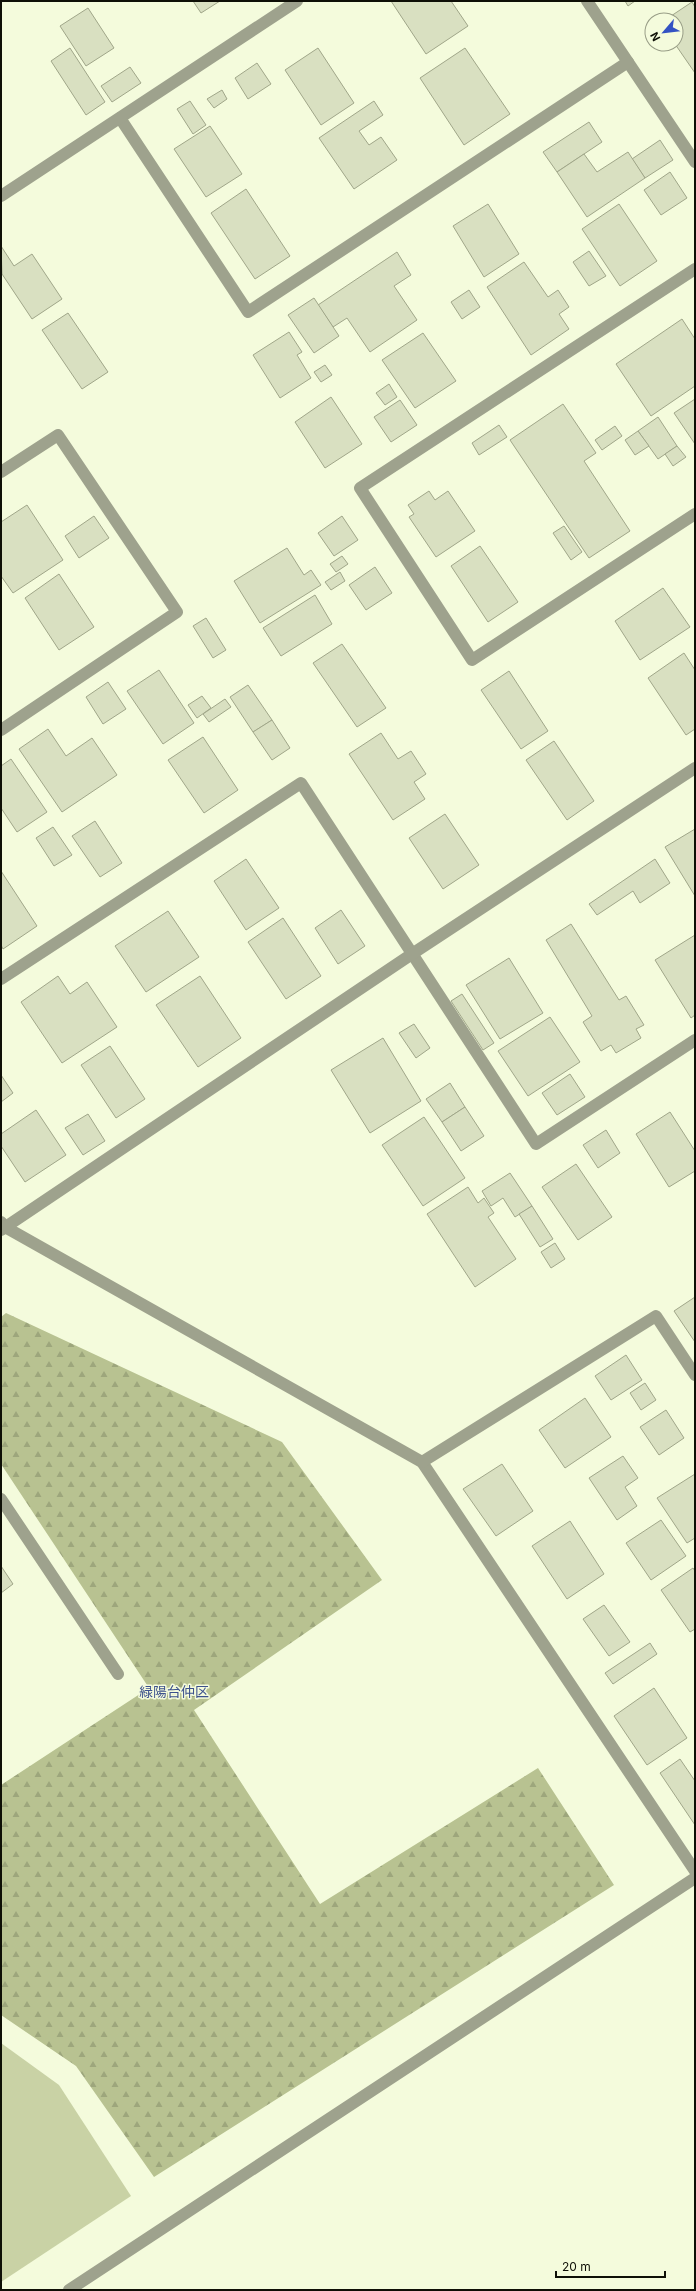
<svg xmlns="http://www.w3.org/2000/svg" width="696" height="2291" viewBox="0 0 696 2291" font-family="Inter,'Noto Sans JP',sans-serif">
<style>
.forest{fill:url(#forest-firs)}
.pitch{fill:#c9d2a5}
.building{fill:#d9e0c1;stroke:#a0a689}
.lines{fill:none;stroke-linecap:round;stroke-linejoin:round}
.lane{stroke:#9ea28d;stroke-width:12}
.street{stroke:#9ea28d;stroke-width:12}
.labels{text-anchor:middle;stroke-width:3;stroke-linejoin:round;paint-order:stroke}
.quarter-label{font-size:14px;fill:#3c518c;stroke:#f4fbdc}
</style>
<defs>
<pattern id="forest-firs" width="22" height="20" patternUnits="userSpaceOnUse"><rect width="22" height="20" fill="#b8c291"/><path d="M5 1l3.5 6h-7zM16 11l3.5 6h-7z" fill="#9da67c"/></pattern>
</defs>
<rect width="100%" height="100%" fill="#f4fbdc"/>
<polygon class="forest" points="6,1313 282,1442 382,1580 194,1710 320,1904 538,1768 614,1885 154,2177 76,2066 1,2015 1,1785 149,1688 1,1464 1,1317"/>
<polygon class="pitch" points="1,2043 59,2085 131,2196 1,2282"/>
<g class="building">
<polygon points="193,1 220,1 201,13"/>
<polygon points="391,1 451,1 468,26 426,54"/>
<polygon points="625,1 635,1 628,6"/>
<polygon points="692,2 695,7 695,73 675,44 676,20 665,20"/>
<polygon points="88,8 114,48 86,66 60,26"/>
<polygon points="70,48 105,102 86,115 51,61"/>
<polygon points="318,48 354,103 321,125 285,70"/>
<polygon points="465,48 510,114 464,145 420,78"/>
<polygon points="257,63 271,84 248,99 235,78"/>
<polygon points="130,67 141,83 112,102 101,86"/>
<polygon points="222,90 227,99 214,108 207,99"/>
<polygon points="190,101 206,125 193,134 177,109"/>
<polygon points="374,101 383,115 359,131 369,145 381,137 397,160 354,189 319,138"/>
<polygon points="589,122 602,142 557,172 543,152"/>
<polygon points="210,126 242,174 206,197 174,149"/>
<polygon points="660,140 673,160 645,178 632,159"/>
<polygon points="628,152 645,178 587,217 557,172 584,154 597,172"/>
<polygon points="670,172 687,198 661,215 644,190"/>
<polygon points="246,189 290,256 255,279 211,213"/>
<polygon points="488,204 519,254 484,277 453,226"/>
<polygon points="619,204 657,261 620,286 582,229"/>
<polygon points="1,246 14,266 32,254 62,299 32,319 2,274"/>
<polygon points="589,251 606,276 589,286 573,262"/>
<polygon points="397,252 411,275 394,286 417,320 370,352 347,318 333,327 318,305"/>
<polygon points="524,262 548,297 558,290 569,307 559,314 569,329 531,355 487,287"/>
<polygon points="469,290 480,307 462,319 451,302"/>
<polygon points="314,298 339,336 314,353 288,315"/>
<polygon points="68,313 108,372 82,389 42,330"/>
<polygon points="682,319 695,339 695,386 651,416 616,364"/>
<polygon points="289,332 302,352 297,355 311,378 280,398 253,355"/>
<polygon points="423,333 456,381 415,408 382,360"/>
<polygon points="325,365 332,375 321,382 314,372"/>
<polygon points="389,384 397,397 385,405 376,393"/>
<polygon points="331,397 362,444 325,468 295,422"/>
<polygon points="695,399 695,444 674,413"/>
<polygon points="400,400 417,425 391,442 374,417"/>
<polygon points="563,404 596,453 584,461 630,531 589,558 510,440"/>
<polygon points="658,417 677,446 658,459 638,431"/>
<polygon points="499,425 507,437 479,455 472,443"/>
<polygon points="615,426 622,436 602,450 595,440"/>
<polygon points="638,431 649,446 635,455 625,440"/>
<polygon points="677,446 686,457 673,466 665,454"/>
<polygon points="429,491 435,500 448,491 475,531 436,557 409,517 414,514 408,505"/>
<polygon points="27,505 63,560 13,593 1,576 1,522"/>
<polygon points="94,516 109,538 79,558 65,536"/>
<polygon points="342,516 358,540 334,556 318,533"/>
<polygon points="564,526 582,552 571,560 553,533"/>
<polygon points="480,546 518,602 488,622 451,566"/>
<polygon points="287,548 304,575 311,570 321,585 260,623 234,581"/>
<polygon points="342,556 348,564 336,572 330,564"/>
<polygon points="375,567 392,593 366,610 349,585"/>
<polygon points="340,572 345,581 331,590 325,582"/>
<polygon points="59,574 94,627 59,650 25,598"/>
<polygon points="663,588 690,627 640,660 615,621"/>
<polygon points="315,595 332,624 281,656 263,628"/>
<polygon points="206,618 226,650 213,658 193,626"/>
<polygon points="342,644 386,708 357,727 313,663"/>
<polygon points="684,653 695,670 695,729 686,735 648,678"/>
<polygon points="159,670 194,723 163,744 127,691"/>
<polygon points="509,671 548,731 521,749 481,690"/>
<polygon points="108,682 126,709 103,724 86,697"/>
<polygon points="248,685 272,720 253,732 230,697"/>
<polygon points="202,696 211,708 197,718 188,705"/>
<polygon points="225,699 231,707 209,722 203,714"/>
<polygon points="272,720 290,748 272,760 253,732"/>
<polygon points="48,729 66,756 92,738 117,775 62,812 19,749"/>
<polygon points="381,733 398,759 411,751 426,774 414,782 425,799 393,820 349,754"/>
<polygon points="203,737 238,790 204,813 168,760"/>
<polygon points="554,741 594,801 567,820 526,760"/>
<polygon points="11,759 47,812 17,832 1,808 1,766"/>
<polygon points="445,814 479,865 443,889 409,838"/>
<polygon points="95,821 122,863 100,877 72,836"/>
<polygon points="53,827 72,855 54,866 36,838"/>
<polygon points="695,829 695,896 665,847"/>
<polygon points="246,859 279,908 246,930 214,881"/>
<polygon points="655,859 670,883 640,903 633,891 597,915 589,904"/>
<polygon points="1,871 37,926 3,949 1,945"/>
<polygon points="341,910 365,946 338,964 315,928"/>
<polygon points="168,911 199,957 146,992 115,946"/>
<polygon points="283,918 321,976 286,999 248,942"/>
<polygon points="571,924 619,1000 626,996 644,1025 636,1029 641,1038 616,1053 611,1045 601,1051 583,1022 592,1016 546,940"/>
<polygon points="695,935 695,1015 691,1018 655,960"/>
<polygon points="509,958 543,1013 500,1039 466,985"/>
<polygon points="58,976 70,994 87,982 117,1027 62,1063 21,1002"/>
<polygon points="200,976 241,1038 198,1067 156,1005"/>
<polygon points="462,994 494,1043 483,1050 451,1001"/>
<polygon points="550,1017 580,1062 528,1096 498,1051"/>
<polygon points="414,1024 430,1048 416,1058 399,1033"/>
<polygon points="383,1038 421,1101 370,1133 331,1070"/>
<polygon points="110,1046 145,1099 116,1118 81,1065"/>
<polygon points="570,1074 585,1097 557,1115 542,1093"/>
<polygon points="1,1075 13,1093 1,1102"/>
<polygon points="450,1083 465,1107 442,1122 426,1099"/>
<polygon points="465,1107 484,1136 461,1151 442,1122"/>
<polygon points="36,1110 66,1155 25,1182 1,1146 1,1134"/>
<polygon points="670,1112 695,1151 695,1171 669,1187 636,1134"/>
<polygon points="88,1114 105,1141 83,1155 65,1128"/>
<polygon points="424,1117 465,1178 423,1206 382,1145"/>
<polygon points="606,1130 620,1153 598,1168 583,1145"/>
<polygon points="576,1164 612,1217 578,1240 542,1187"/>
<polygon points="510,1173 532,1206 515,1217 503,1198 491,1206 482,1191"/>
<polygon points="468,1187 478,1203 484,1198 494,1213 488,1217 516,1259 475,1287 427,1214"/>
<polygon points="532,1206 553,1239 540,1247 519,1214"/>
<polygon points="555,1243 565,1259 551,1268 541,1252"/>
<polygon points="695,1297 695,1342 674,1311"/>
<polygon points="626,1355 642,1380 611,1400 595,1376"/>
<polygon points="645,1383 656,1400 641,1410 630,1393"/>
<polygon points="585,1398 611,1437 565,1468 539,1430"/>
<polygon points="666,1410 684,1438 659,1455 640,1427"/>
<polygon points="623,1456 638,1478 625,1487 637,1506 617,1520 589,1478"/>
<polygon points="502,1464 533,1511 496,1536 463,1489"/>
<polygon points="695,1474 695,1538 687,1543 657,1498"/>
<polygon points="661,1520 686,1556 651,1580 626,1543"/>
<polygon points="570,1521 604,1574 567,1599 532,1546"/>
<polygon points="1,1566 13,1584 1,1593"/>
<polygon points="693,1568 695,1571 695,1629 690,1632 661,1590"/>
<polygon points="604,1605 630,1642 609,1656 583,1619"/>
<polygon points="650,1643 657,1654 613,1684 605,1673"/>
<polygon points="654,1688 687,1738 647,1765 614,1716"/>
<polygon points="680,1759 695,1781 695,1825 660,1773"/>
</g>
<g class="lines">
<polyline class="lane" points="1,1499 118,1674"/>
<g class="street">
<polyline points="587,1 695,162"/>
<polyline points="120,118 248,312 628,62"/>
<polyline points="1,196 297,1"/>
<polyline points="695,269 360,488 472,660 695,514"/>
<polyline points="1,472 58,435 177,612 1,730"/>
<polyline points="1,979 301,783 536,1144 695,1040"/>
<polyline points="1,1222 5,1227 422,1462 695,1871"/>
<polyline points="1,1230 412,954 695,768"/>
<polyline points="422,1462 656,1316 695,1375"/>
<polyline points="69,2290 695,1878"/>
</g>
</g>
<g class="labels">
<g class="quarter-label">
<text x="174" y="1697">緑陽台仲区</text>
</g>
</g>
<rect width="696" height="2291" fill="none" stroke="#0e0f06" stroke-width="4"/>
<g transform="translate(664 32) rotate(242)"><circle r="19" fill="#f4fbdc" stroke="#989d86"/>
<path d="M0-3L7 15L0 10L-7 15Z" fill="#3352c3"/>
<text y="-6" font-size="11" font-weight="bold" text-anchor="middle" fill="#0e0f06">N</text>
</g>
<path d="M556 2271v6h109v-6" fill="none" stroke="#0e0f06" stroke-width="2"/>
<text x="562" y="2271" font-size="12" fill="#0e0f06" stroke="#f4fbdc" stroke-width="3" paint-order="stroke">20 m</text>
</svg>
